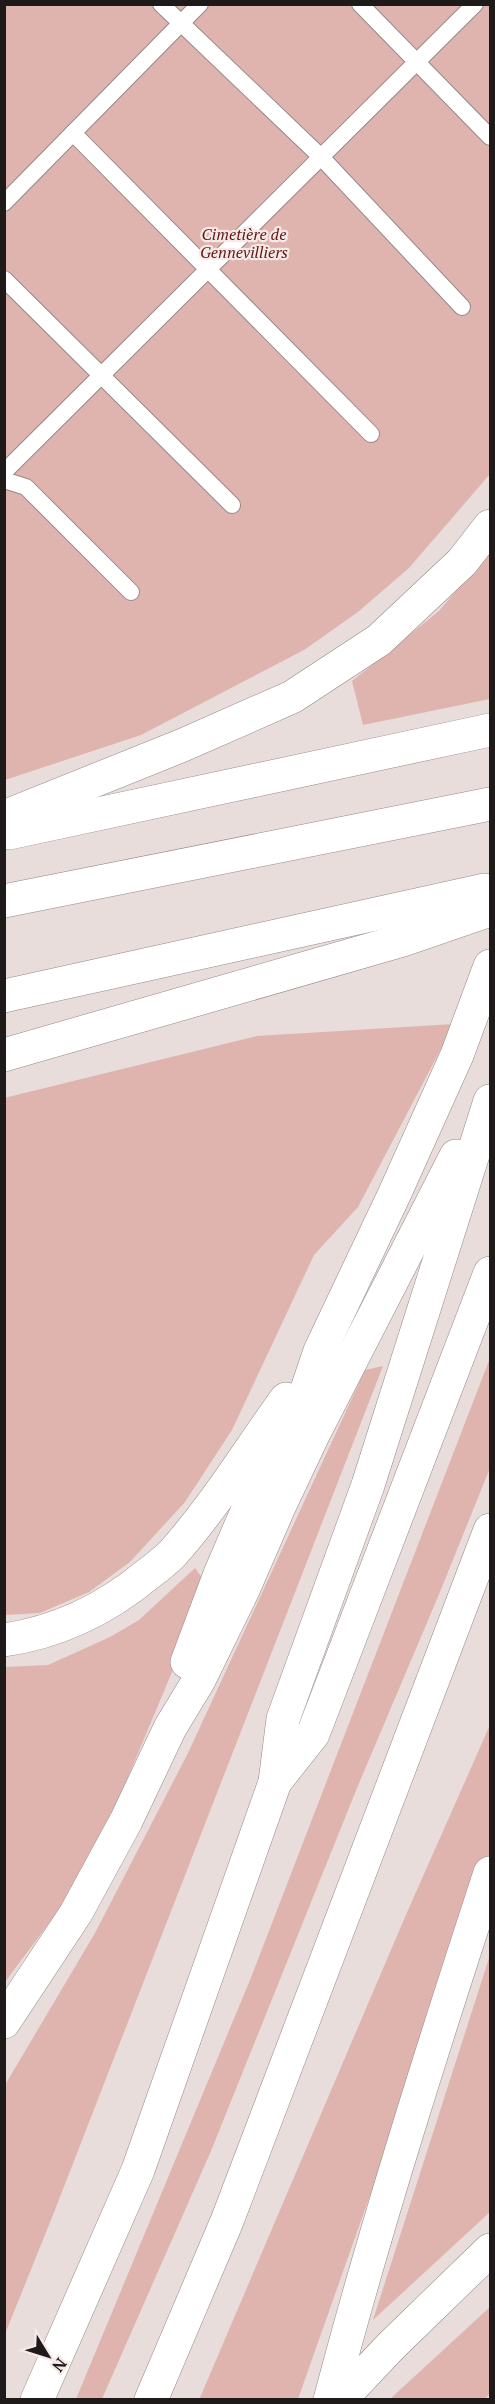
<svg xmlns="http://www.w3.org/2000/svg" width="495" height="2404" viewBox="0 0 495 2404" font-family="'PT Serif',serif">
<style>
.green{fill:#e0b4ae}
.lines{fill:none;stroke-linecap:round;stroke-linejoin:round}
.lane-casing{stroke:#948988;stroke-width:18}
.highway-casing{stroke:#948988;stroke-width:34}
.lane{stroke:#fff;stroke-width:16}
.highway{stroke:#fff;stroke-width:33}
.labels{text-anchor:middle;stroke-width:4.5;stroke-linejoin:round;paint-order:stroke}
.park-label{font-size:16px;font-style:italic;fill:#621815;stroke:#f6eae8}
</style>
<rect width="100%" height="100%" fill="#e8dddb"/>
<g class="green">
<polygon points="4,5 490,5 490,474 409,568 358,612 304,650 141,735 5,780"/>
<polygon points="490,550 490,699 363,725 352,681 439,611"/>
<polygon points="454,1024 358,1207 314,1255 232,1430 185,1502 130,1562 89,1592 40,1613 5,1615 4,1098 257,1036"/>
<polygon points="490,1358 490,1468 440,1592 357,1788 211,2151 102,2399 76,2399 250,1980"/>
<polygon points="383,1366 53,2215 5,2334 5,2085 95,1933 188,1753 365,1370"/>
<polygon points="195,1568 208,1586 113,1813 70,1895 5,1982 5,1667 48,1665 110,1637 139,1620"/>
<polygon points="490,1725 490,1856 298,2399 199,2400 405,1917"/>
<polygon points="490,1955 490,2212 373,2320"/>
<polygon points="490,2307 490,2393 485,2399 390,2399"/>
</g>
<g class="lines">
<defs>
<g id="lane">
<polyline points="161,4 321,157 462,307"/>
<polyline points="360,4 490,137"/>
<polyline points="73,133 371,434"/>
<polyline points="4,203 200,4"/>
<polyline points="4,279 232,505"/>
<polyline points="4,472 475,4"/>
<polyline points="4,480 26,487 131,592"/>
</g>
<g id="highway">
<polyline points="4,817 183,745 292,697 379,640 462,562 490,526"/>
<polyline points="9,833 490,730"/>
<polyline points="4,901 490,804"/>
<polyline points="4,996 484,890 490,892"/>
<polyline points="4,1055 403,940 490,910"/>
<path d="M 4,1640 C 59,1632 106,1609 148,1574 C 156,1568 165,1561 172,1554 C 215,1506 249,1450 286,1399"/>
<polyline points="187,1662 220,1574 254,1495 302,1404 320,1351 394,1195 457,1055 490,966"/>
<polyline points="275,1782 313,1734 490,1273"/>
<polyline points="4,2022 76,1913 126,1821 170,1728 199,1680 243,1590 279,1507 313,1435 456,1156"/>
<polyline points="37,2400 138,2170 275,1782 283,1719 368,1485 490,1101"/>
<polyline points="151,2400 227,2221 490,1530"/>
<path d="M 330,2400 C 377,2222 433,2047 490,1873"/>
<polyline points="340,2400 391,2346 490,2250"/>
</g>
</defs>
<use href="#lane" class="lane-casing"/>
<use href="#highway" class="highway-casing"/>
<use href="#lane" class="lane"/>
<use href="#highway" class="highway"/>
</g>
<g class="labels">
<g class="park-label">
<text x="244" y="240">Cimetière de<tspan x="244" dy="18">Gennevilliers</tspan></text>
</g>
</g>
<rect width="495" height="2404" fill="none" stroke="#1e1a19" stroke-width="12"/>
<g transform="translate(48 2356) rotate(128)" stroke="#f6eae8" stroke-width="4.5" paint-order="stroke">
<path d="M0-4.5L10 22L0 15L-10 22Z" fill="#1e1a19"/>
<text y="-9" font-size="16" font-weight="bold" text-anchor="middle" fill="#1e1a19">N</text>
</g>
</svg>
